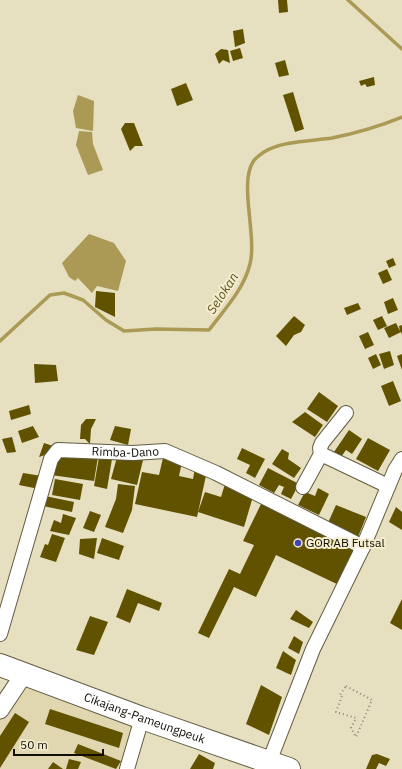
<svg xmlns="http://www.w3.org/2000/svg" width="402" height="769" viewBox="0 0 402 769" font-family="'IBM Plex Sans',sans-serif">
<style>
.built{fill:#e0d7b1}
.water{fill:#aa9a55}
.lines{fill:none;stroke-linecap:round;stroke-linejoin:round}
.stream{stroke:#aa9a55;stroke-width:3.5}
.building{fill:#615200}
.minor-casing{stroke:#625c41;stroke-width:16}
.tertiary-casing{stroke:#625c41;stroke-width:19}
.primary-casing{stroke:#625c41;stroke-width:24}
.path{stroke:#8b8771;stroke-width:2;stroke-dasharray:1 3;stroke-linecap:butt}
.minor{stroke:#fff;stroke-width:14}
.tertiary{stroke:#fff;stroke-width:17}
.primary{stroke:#fff;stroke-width:22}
.poi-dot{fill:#4343b8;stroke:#f4edce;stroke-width:1.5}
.labels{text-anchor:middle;stroke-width:4;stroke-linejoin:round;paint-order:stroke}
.street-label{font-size:12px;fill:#100d04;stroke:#f4edce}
.poi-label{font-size:12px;fill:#100d04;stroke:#f4edce;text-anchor:start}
.water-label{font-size:13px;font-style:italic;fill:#5e531e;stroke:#f4edce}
</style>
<rect width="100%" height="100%" fill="#e6e0c1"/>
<polygon class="built" points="24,674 142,718 127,769 0,769 0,709"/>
<g class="water">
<polygon points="78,95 94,101 93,131 76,128 73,111"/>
<polygon points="79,131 92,132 93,144 103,170 88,175 76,145"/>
<polygon points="89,234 114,243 126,261 118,291 97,286 92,293 78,278 75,281 69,277 62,263"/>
</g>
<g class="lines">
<g class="stream">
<polyline points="348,0 402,49"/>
<path d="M 0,341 L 50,295 L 64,293 L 83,300 L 106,320 L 124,331 L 156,329 L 209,330 C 224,310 244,289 250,264 C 257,236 239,183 253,162 C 255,158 261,154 264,152 C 281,141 312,141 332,138 C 356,133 380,126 402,117"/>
</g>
</g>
<g class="building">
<polygon points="278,0 287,0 288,12 279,13"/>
<polygon points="243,29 245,43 235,47 233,31"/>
<polygon points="240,48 243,58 233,61 230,51"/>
<polygon points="221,49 228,50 230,63 223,60 219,64 215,54"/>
<polygon points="285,60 289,75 279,77 275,63"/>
<polygon points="374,77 375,85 367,87 365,84 361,86 359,81"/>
<polygon points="186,83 193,100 177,106 171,89"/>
<polygon points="293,92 304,129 295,132 283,95"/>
<polygon points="125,123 134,123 143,146 135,146 130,151 121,129"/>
<polygon points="393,258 396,265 389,268 386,261"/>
<polygon points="387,269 392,280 383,284 378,273"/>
<polygon points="96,291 115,293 115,317 95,307"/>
<polygon points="393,298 398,310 388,314 384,302"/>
<polygon points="358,303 361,309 347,315 344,308"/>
<polygon points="294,316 305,325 301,332 294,335 286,346 276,336"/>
<polygon points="382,316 387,326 378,330 373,320"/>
<polygon points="396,323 400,331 399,326 402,325 402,335 401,332 389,338 384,328"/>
<polygon points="368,332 374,345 365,349 359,336"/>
<polygon points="390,351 394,365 384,369 379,354"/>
<polygon points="376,354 381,365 373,369 368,358"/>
<polygon points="402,354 402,370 397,356"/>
<polygon points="34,364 56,365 58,381 35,383"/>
<polygon points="393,381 401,401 389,406 381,386"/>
<polygon points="319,392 338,406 327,422 307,409"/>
<polygon points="29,405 31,414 11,420 9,411"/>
<polygon points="305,412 323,425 315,437 292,422"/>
<polygon points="86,419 96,419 91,429 90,444 85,439 80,439 81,425"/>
<polygon points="33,426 39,437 22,443 18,431"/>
<polygon points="115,426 131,429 128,445 110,440"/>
<polygon points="349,430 362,439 352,454 346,450 341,457 334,452"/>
<polygon points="12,437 16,452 7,453 2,439"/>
<polygon points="368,438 390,450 378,471 356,459"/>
<polygon points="44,443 53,446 49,458 45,455 39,457"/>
<polygon points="242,448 265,459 255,478 246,473 250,465 237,459"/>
<polygon points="282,449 289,453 288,459 301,468 294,478 272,464"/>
<polygon points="63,452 98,457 94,481 51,475"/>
<polygon points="144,456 137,485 111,479 117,457"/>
<polygon points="99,457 112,459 107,489 94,486"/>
<polygon points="163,458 182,462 179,476 193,479 195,468 207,471 197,517 135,504 142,472 159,475"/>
<polygon points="268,468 299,484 291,499 281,494 284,487 279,485 274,493 259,485"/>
<polygon points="23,473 42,476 39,489 19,485"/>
<polygon points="55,479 83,484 80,500 52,495"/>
<polygon points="118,484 135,486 132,510 123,533 105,527 116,499"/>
<polygon points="225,484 254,493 244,527 198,512 205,492 221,497"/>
<polygon points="318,488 329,494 319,515 298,505 305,492 315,496"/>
<polygon points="45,496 74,502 72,512 43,506"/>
<polygon points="263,500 358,549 341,586 276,555 256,597 234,587 209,638 198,633 229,569 240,574 254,545 243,541"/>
<polygon points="336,505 366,517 358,537 327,525"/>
<polygon points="396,507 402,512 402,530 389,522"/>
<polygon points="90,511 101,515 94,532 83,528"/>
<polygon points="63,514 76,518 69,535 50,531 54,520 61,523"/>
<polygon points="52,534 65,538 56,562 40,557 45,544 48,545"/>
<polygon points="97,538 94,559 79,554 80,539"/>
<polygon points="102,538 124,546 119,560 97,553"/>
<polygon points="127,589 162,603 159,611 138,603 130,623 116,617"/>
<polygon points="402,599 402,630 390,623"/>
<polygon points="296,610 313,622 309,628 290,619"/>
<polygon points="90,616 108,622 94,655 76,650"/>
<polygon points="294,636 303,642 299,654 288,648"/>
<polygon points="283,651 296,660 291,675 276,668"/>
<polygon points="261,685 282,697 269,735 246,724"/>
<polygon points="50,709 123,733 119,748 45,724"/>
<polygon points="15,713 29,722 0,768 0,736"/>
<polygon points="78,744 121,761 116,769 74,753"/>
<polygon points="199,754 215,763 213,769 190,769"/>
<polygon points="377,754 390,759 386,766 379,763 376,769 366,769 372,755"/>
<polygon points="69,759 81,762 78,769 66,769"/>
<polygon points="53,762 63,769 48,769"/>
</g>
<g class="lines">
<defs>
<g id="minor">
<polyline points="346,413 322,443 320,448 321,454 388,486"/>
<polyline points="303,487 321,454"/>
<path id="s1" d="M 0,634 L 51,459 L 58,450 L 133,453 L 165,451 L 216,473 L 363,547"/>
<polyline points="269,762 313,649 363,547 395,470 402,459"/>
<polyline points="127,769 142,718"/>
</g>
<polyline id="tertiary" points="0,710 24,674"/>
<g id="primary">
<path id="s2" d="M 0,665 L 142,718 L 289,769"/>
</g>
</defs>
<use href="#minor" class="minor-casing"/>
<use href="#tertiary" class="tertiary-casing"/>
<use href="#primary" class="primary-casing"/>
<polygon class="path" points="346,686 372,700 356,737 351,728 356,718 336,712 342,696 340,695"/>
<use href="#minor" class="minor"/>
<use href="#tertiary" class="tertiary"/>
<use href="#primary" class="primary"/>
</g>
<circle class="poi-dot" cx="298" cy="543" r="4"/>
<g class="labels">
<g class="street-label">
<text dy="4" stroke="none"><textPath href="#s1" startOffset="261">Rimba-Dano</textPath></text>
<text dy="4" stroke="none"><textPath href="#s2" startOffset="154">Cikajang-Pameungpeuk</textPath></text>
</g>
<g class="poi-label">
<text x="306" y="547">GOR AB Futsal</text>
</g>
<g class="water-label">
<text transform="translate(222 293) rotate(-57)" y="5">Selokan</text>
</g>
</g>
<path d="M14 749v6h89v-6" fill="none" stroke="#100d04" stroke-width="2"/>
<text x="20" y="749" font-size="12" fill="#100d04" stroke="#f4edce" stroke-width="3" paint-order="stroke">50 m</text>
</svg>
